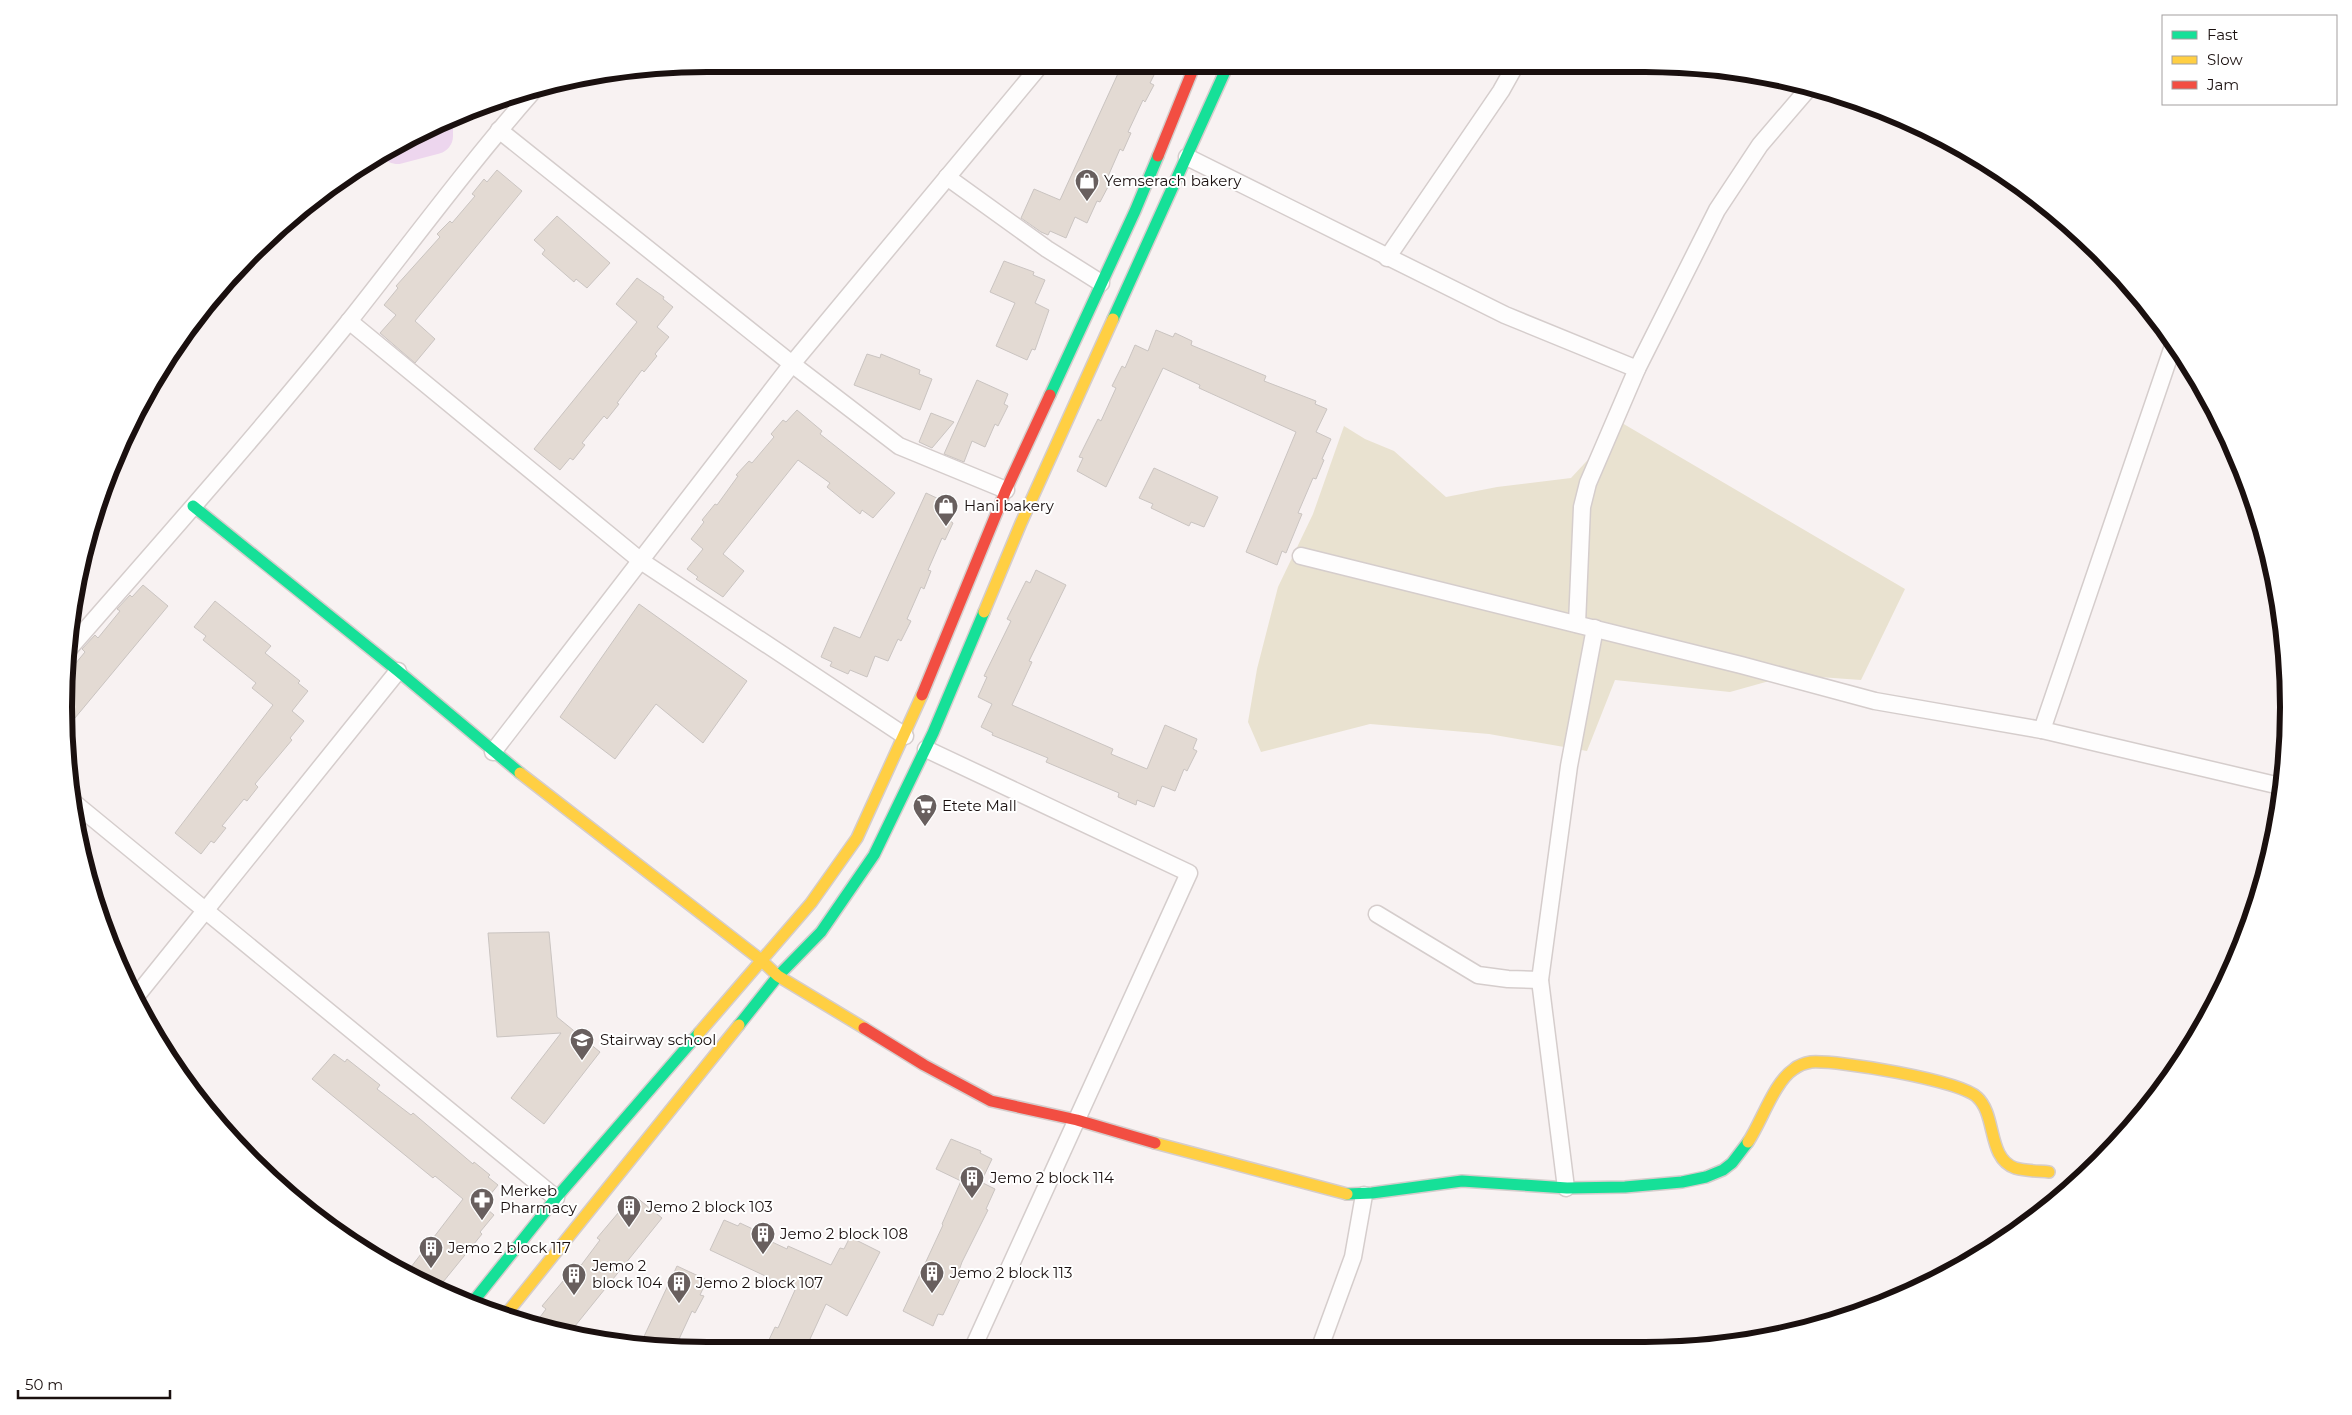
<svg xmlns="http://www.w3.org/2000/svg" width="2352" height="1415" viewBox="0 0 2352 1415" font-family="Montserrat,sans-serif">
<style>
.green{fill:#e9e2d0}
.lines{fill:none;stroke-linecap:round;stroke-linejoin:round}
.river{stroke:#edd6ee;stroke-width:36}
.building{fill:#e3dad3;stroke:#cac4c1}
.street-casing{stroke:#d5cdcc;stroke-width:19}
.fast-casing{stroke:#d5cdcc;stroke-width:14}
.slow-casing{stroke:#d5cdcc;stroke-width:14}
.jam-casing{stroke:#d5cdcc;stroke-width:14}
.street{stroke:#fefdfd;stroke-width:16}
.fast{stroke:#16e098;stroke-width:11}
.slow{stroke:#ffcf43;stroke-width:11}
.jam{stroke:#f24e42;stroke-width:11}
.labels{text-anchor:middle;stroke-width:4;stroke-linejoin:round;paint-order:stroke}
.poi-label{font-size:15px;fill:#1a100f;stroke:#fff;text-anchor:start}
.rim{fill:none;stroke:#1a100f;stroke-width:6}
</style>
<rect width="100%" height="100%" fill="#f8f2f2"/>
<polygon class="green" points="1622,423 1905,589 1861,680 1791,675 1730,692 1615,680 1587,751 1489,734 1370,724 1261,752 1248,722 1257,669 1278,587 1313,514 1344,426 1365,439 1394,451 1446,497 1497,487 1571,478"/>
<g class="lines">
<polyline class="river" points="397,146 435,136 435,125"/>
</g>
<g class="building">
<polygon points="1121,67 1158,67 1150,83 1154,85 1145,102 1143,100 1128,132 1131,133 1123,151 1120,149 1106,181 1110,183 1100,202 1097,201 1087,223 1075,217 1066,238 1050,231 1048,235 1041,232 1021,218 1034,189 1060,200"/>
<polygon points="497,170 522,191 415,321 435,339 415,363 380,333 396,315 384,305 398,288 396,286 440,237 437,234 450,221 452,223 475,196 472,194 484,179 487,182"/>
<polygon points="557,216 610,263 587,288 576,279 574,282 542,254 545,250 534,240"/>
<polygon points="1004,261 1034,272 1033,275 1045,280 1035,303 1049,310 1035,350 1032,349 1027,360 996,346 1015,303 990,292"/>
<polygon points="637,278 664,297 663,299 673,307 657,327 669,337 655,354 657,356 644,372 642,370 617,403 619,404 607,419 604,416 582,443 585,445 573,460 570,458 560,470 534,449 637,322 616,304"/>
<polygon points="1156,330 1173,337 1175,333 1192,341 1191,345 1266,376 1264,381 1316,401 1315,404 1327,409 1316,432 1331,439 1322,459 1324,460 1316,479 1313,478 1298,513 1302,514 1286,553 1282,551 1277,565 1246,552 1296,432 1199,388 1200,385 1163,368 1106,487 1077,471 1083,458 1079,457 1098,419 1101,421 1116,388 1112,386 1122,366 1125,368 1135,345 1148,351"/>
<polygon points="867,354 880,358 881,354 920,370 919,374 932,379 920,410 854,385"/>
<polygon points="977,380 1008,394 1004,404 1008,406 998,426 995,424 985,447 972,441 964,462 944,454"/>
<polygon points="797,410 822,431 820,434 895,493 873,518 862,510 860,514 827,487 830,483 798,460 723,554 744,571 723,597 696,579 698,577 687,569 703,549 691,539 704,522 702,520 715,504 717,505 738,476 736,475 749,461 752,463 774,437 771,434 783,420 786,422"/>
<polygon points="931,413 954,422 932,448 919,442"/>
<polygon points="1154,468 1218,497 1204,527 1191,522 1189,526 1151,508 1153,504 1139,498"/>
<polygon points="926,493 956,507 950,521 953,523 945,540 942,538 928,570 931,571 924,589 921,587 907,619 911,621 901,641 898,639 888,661 875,656 867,677 850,670 848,674 830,666 832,662 821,657 834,627 860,638"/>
<polygon points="1036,570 1066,585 1029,661 1032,662 1012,705 1113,749 1111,754 1147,769 1165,725 1197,739 1193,749 1197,751 1187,771 1184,769 1175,791 1162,786 1154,807 1137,800 1136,805 1118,797 1119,793 1046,762 1048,758 992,735 993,733 981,727 992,704 978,697 987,677 984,676 1011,621 1007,619 1026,581 1030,583"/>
<polygon points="143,585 168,606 65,730 64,707 66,675 85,652 82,649 95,635 98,638 120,611 117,609 130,595 132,597"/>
<polygon points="215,601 271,646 265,653 300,681 298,683 308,691 292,711 304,721 290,738 292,740 255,784 258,787 247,801 244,799 222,826 226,828 214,843 211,841 201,854 175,833 273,705 252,688 256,683 203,640 206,636 194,627"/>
<polygon points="639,604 747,681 703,743 656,704 615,759 560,717"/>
<polygon points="549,932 557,1017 600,1052 544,1124 511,1098 561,1033 497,1037 488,933"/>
<polygon points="334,1054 345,1062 347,1059 380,1085 377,1089 411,1115 413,1113 473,1164 474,1162 490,1175 488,1177 498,1185 482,1205 494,1215 480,1232 482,1234 439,1287 408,1271 463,1199 435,1176 433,1178 312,1079"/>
<polygon points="951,1139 981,1151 980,1153 992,1159 981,1182 995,1189 986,1209 988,1210 962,1262 957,1276 961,1277 943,1315 938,1314 933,1326 903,1311 943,1225 942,1224 961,1181 936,1169"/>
<polygon points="636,1197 662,1218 617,1274 571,1331 535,1324 546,1309 542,1306 569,1274 573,1276 600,1240 597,1238 624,1206 627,1208"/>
<polygon points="724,1220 738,1226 740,1223 757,1231 755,1234 787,1249 788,1246 831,1265 840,1248 844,1249 850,1237 880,1252 847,1316 826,1304 805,1350 769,1350 770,1346 767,1344 775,1327 778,1328 795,1290 710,1250"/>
<polygon points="677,1266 707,1280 700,1295 704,1296 695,1313 692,1311 674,1350 640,1345"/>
</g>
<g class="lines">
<defs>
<g id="street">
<polyline points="499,130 792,364 899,446 1006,490"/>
<polyline points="1187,157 1505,315 1637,369"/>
<polyline points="947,177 1047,249 1101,283"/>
<polyline points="1387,258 1501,91 1515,66"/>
<polyline points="349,321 641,561 905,736"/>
<polyline points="1301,556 1741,665 1875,701 2042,730 2280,786"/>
<polyline points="1577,624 1582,507 1588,483 1637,369 1717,210 1760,145 1808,89"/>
<path d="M 68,650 C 163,541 259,433 350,320 C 411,243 469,164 534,90"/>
<polyline points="2042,730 2174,343"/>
<polyline points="926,749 1189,873 972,1350"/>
<polyline points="493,752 792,364 1038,68"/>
<polyline points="72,801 556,1198"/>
<polyline points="1377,914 1478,975 1508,979 1540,980"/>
<polyline points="134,999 398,671"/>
<polyline points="1566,1188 1540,980 1569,766 1595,628"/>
<polyline points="1319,1350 1353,1257 1364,1195"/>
</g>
<g id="fast">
<polyline points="1113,319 1227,67"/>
<polyline points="1050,395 1135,211 1158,156"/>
<polyline points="193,506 398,671 520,773"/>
<polyline points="739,1025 778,976 821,932 874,855 933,733 984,612"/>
<polyline points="1347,1194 1372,1193 1462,1181 1567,1188 1625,1187 1682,1182 1706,1177 1723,1170 1732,1163 1748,1142"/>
<polyline points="472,1303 556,1198 699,1033"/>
</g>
<g id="slow">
<polyline points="984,612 1021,523 1113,319"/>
<polyline points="520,773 761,960 778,976 864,1028"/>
<polyline points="699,1033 811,903 857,838 922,695"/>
<path d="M 1748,1142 C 1762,1121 1774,1082 1794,1069 C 1799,1065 1805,1063 1811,1062 C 1838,1060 1959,1080 1977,1097 C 1997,1115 1987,1158 2015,1168 C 2026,1171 2038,1171 2049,1172"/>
<polyline points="1155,1143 1347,1194"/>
<polyline points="503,1318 739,1025"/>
</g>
<g id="jam">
<polyline points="1158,156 1194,67"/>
<polyline points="922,695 1006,490 1050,395"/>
<polyline points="864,1028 924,1065 991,1101 1077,1120 1155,1143"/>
</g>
</defs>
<use href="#street" class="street-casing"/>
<use href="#fast" class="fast-casing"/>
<use href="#slow" class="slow-casing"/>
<use href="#jam" class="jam-casing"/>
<use href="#street" class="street"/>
<use href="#fast" class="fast"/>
<use href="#slow" class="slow"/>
<use href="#jam" class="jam"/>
</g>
<defs>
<symbol id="shop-pin" viewBox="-11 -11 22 30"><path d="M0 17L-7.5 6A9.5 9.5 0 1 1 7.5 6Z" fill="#685f5e" stroke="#fff"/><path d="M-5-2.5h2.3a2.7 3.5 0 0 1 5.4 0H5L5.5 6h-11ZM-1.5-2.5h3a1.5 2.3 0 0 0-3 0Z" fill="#fff"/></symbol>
<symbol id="supermarket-pin" viewBox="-11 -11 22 30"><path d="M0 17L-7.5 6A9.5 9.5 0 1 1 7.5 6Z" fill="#685f5e" stroke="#fff"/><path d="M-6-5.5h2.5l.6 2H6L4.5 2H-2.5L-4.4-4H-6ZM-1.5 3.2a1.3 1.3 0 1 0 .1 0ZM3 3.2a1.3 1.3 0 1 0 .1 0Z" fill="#fff"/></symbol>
<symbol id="school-pin" viewBox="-11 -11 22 30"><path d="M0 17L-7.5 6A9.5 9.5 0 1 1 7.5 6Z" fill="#685f5e" stroke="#fff"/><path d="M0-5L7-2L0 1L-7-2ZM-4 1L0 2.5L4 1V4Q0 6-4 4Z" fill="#fff"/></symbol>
<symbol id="building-pin" viewBox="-11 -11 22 30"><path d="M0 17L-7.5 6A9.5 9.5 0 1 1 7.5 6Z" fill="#685f5e" stroke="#fff"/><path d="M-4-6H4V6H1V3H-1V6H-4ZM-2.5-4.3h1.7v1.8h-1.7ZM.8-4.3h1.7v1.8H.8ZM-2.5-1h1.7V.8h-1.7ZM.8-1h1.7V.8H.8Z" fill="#fff"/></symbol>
<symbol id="pharmacy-pin" viewBox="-11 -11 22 30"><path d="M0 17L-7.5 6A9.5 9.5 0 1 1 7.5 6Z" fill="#685f5e" stroke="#fff"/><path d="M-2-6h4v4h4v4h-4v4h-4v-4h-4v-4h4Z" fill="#fff"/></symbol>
</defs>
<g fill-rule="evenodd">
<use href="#shop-pin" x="1073" y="167" width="28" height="38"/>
<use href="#shop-pin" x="932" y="492" width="28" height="38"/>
<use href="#supermarket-pin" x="911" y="792" width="28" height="38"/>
<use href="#school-pin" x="568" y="1026" width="28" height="38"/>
<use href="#building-pin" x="958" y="1164" width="28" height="38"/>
<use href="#pharmacy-pin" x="468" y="1186" width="28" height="38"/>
<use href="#building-pin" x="615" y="1193" width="28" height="38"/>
<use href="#building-pin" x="749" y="1220" width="28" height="38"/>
<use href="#building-pin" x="417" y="1234" width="28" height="38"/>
<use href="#building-pin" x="918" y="1259" width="28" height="38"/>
<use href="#building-pin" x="560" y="1261" width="28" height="38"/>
<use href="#building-pin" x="665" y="1269" width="28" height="38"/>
</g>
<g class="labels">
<g class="poi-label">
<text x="1104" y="186">Yemserach bakery</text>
<text x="964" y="511">Hani bakery</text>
<text x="942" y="811">Etete Mall</text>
<text x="600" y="1045">Stairway school</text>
<text x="990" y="1183">Jemo 2 block 114</text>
<text x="500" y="1196">Merkeb<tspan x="500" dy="17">Pharmacy</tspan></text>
<text x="646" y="1212">Jemo 2 block 103</text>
<text x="780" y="1239">Jemo 2 block 108</text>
<text x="448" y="1253">Jemo 2 block 117</text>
<text x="592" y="1271">Jemo 2<tspan x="592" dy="17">block 104</tspan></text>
<text x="950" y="1278">Jemo 2 block 113</text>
<text x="696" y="1288">Jemo 2 block 107</text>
</g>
</g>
<path d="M0 0H2352V1415H0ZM707 72H1645A635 635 0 0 1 2280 707V707A635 635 0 0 1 1645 1342H707A635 635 0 0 1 72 707V707A635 635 0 0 1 707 72Z" fill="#fff" fill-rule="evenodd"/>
<path class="rim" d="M707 72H1645A635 635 0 0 1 2280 707V707A635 635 0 0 1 1645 1342H707A635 635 0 0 1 72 707V707A635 635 0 0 1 707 72Z"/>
<rect x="2162" y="15" width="175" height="90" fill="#ffffff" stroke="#a39f9f"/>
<rect x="2172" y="31" width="25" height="8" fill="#16e098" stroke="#a39f9f"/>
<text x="2207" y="40" font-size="15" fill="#1a100f">Fast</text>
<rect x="2172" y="56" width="25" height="8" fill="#ffcf43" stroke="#a39f9f"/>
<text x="2207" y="65" font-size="15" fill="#1a100f">Slow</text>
<rect x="2172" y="81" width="25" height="8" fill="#f24e42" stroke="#a39f9f"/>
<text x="2207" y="90" font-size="15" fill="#1a100f">Jam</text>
<path d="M18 1390v8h152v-8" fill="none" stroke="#1a100f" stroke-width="2.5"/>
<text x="25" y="1390" font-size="15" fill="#1a100f" stroke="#ffffff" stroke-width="4" paint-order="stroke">50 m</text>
</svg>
